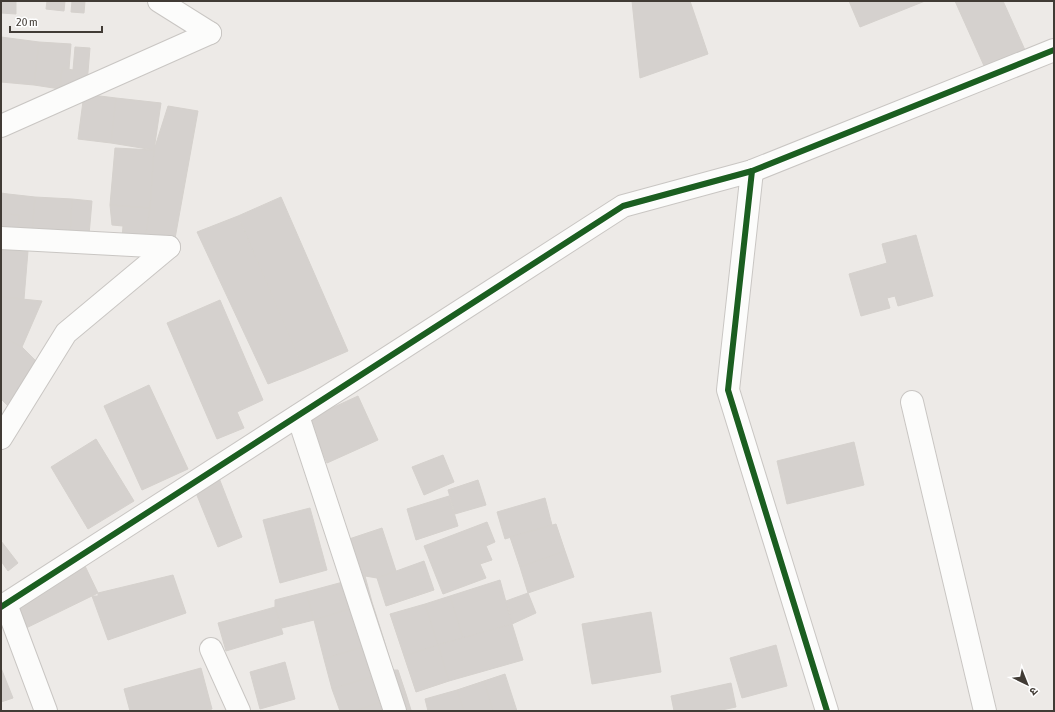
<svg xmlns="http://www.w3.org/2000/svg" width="1055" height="712" viewBox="0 0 1055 712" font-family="'Asap Condensed','Noto Sans Devanagari',sans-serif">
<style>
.building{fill:#d5d1ce;stroke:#d5d1cd}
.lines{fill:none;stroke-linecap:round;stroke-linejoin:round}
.street-casing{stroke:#c9c6c3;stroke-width:24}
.street{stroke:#fcfcfb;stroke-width:22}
.cycleway-casing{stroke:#fff;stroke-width:8}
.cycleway{stroke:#1b5e20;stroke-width:6}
</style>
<rect width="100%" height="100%" fill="#edeae7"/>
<g class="building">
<polygon points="1,1 16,1 16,14 1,13"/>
<polygon points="47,1 65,1 64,11 46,9"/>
<polygon points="72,1 85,1 84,13 71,12"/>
<polygon points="632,1 690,1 708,54 640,78"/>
<polygon points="849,1 925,1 860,27"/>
<polygon points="955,1 1003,1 1025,50 985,68"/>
<polygon points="1,37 39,42 34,85 1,82"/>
<polygon points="39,42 71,44 69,69 62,68 60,89 34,85"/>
<polygon points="75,47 90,48 87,84 60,89 62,68 73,70"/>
<polygon points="84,94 116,98 111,143 78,139"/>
<polygon points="116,98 161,103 154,150 111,143"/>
<polygon points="168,106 198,111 174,244 145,239 150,208 154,150"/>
<polygon points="115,148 154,150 150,208 110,205"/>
<polygon points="1,193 8,194 6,214 19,215 18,231 1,230"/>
<polygon points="8,194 35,197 32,232 18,231 19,215 6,214"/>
<polygon points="35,197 72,199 70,235 32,232"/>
<polygon points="281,197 348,351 304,370 238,216"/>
<polygon points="72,199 92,201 89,235 70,235"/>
<polygon points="110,205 150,208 145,239 122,238 123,226 112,225"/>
<polygon points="238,216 304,370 268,384 197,232"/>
<polygon points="916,235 933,296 898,306 895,296 887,298 890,308 861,316 849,274 887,263 882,244"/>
<polygon points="1,250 28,251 24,299 1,297"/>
<polygon points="1,297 42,301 22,347 1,336"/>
<polygon points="220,300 263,400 237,412 244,428 217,439 167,323"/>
<polygon points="1,336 22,347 36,361 11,409 1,399"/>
<polygon points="149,385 188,469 142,490 104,406"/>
<polygon points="358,396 378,440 327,463 308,419"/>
<polygon points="96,439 134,501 88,529 51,467"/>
<polygon points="854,442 864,485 787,504 777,461"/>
<polygon points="443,455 454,482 424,495 412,467"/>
<polygon points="219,478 242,537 218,547 194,488"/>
<polygon points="478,480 486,505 455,514 448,490"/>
<polygon points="449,496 458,526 416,540 407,509"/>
<polygon points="545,498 552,525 505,539 497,512"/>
<polygon points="310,508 327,570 280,583 263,520"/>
<polygon points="487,522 495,542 486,546 492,560 480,564 486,578 443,594 424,546"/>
<polygon points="556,524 565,551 520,567 510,537"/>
<polygon points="382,528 396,571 377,578 365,576 359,579 346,540"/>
<polygon points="1,541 18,563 8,571 1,561"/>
<polygon points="565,551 574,577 528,593 520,567"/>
<polygon points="424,561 434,590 386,606 377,578"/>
<polygon points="85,566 98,593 22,630 13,607"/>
<polygon points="173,575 186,613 108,640 92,596 98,596 98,593"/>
<polygon points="365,576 372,602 314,620 306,592"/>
<polygon points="500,580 512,624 463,638 450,596"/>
<polygon points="306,592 314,620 282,628 275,607 275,600"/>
<polygon points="528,593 536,613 512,624 506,601"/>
<polygon points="450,596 463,638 438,645 425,604"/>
<polygon points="372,602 384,640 324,659 314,620"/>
<polygon points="425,604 438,645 404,656 390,614"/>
<polygon points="275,607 283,634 226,651 218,623"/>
<polygon points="651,612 661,672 592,684 582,624"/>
<polygon points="512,624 523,660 449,681 438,645"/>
<polygon points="384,640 393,670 332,689 324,659"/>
<polygon points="438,645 449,681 416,692 404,656"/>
<polygon points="776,645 787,686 742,698 730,658"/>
<polygon points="285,662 295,699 260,709 250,672"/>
<polygon points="1,668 13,698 1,702"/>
<polygon points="201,668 212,709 204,711 130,711 124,689"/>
<polygon points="393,670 398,670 406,694 354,711 340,711 332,689"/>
<polygon points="505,674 517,711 493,711 484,681"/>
<polygon points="484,681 493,711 464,711 457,690"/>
<polygon points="731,683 736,707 717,711 674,711 671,696"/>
<polygon points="457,690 464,711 428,711 425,699"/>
<polygon points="406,694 411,710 409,711 354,711"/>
</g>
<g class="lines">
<defs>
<g id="street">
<polyline points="159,1 210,33"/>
<polyline points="1,126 210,33"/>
<polyline points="752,171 728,390 827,711"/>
<polyline points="1,238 169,247"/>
<polyline points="912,402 985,711"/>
<polyline points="298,416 395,711"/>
<polyline points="1,438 66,333 169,247"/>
<polyline points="6,604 46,711"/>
<polyline points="1,607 623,206 752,171 1054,50"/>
<polyline points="211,649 239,711"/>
</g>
</defs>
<use href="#street" class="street-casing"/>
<use href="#street" class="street"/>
<defs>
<g id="cycleway">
<polyline points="752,171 728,390 827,711"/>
<polyline points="1,607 623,206 752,171 1054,50"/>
</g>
</defs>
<use href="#cycleway" class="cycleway-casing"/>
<use href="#cycleway" class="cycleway"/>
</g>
<rect width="1055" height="712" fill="none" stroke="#413b35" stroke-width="4"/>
<g transform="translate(1027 684) rotate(137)" stroke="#ffffff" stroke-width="3" paint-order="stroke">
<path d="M0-3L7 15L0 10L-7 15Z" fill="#413b35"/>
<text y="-6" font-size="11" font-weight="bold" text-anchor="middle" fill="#413b35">उ</text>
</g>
<path d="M10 26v6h92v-6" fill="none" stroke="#413b35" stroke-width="2"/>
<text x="16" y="26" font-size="12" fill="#413b35" stroke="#ffffff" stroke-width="3" paint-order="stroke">20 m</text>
</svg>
